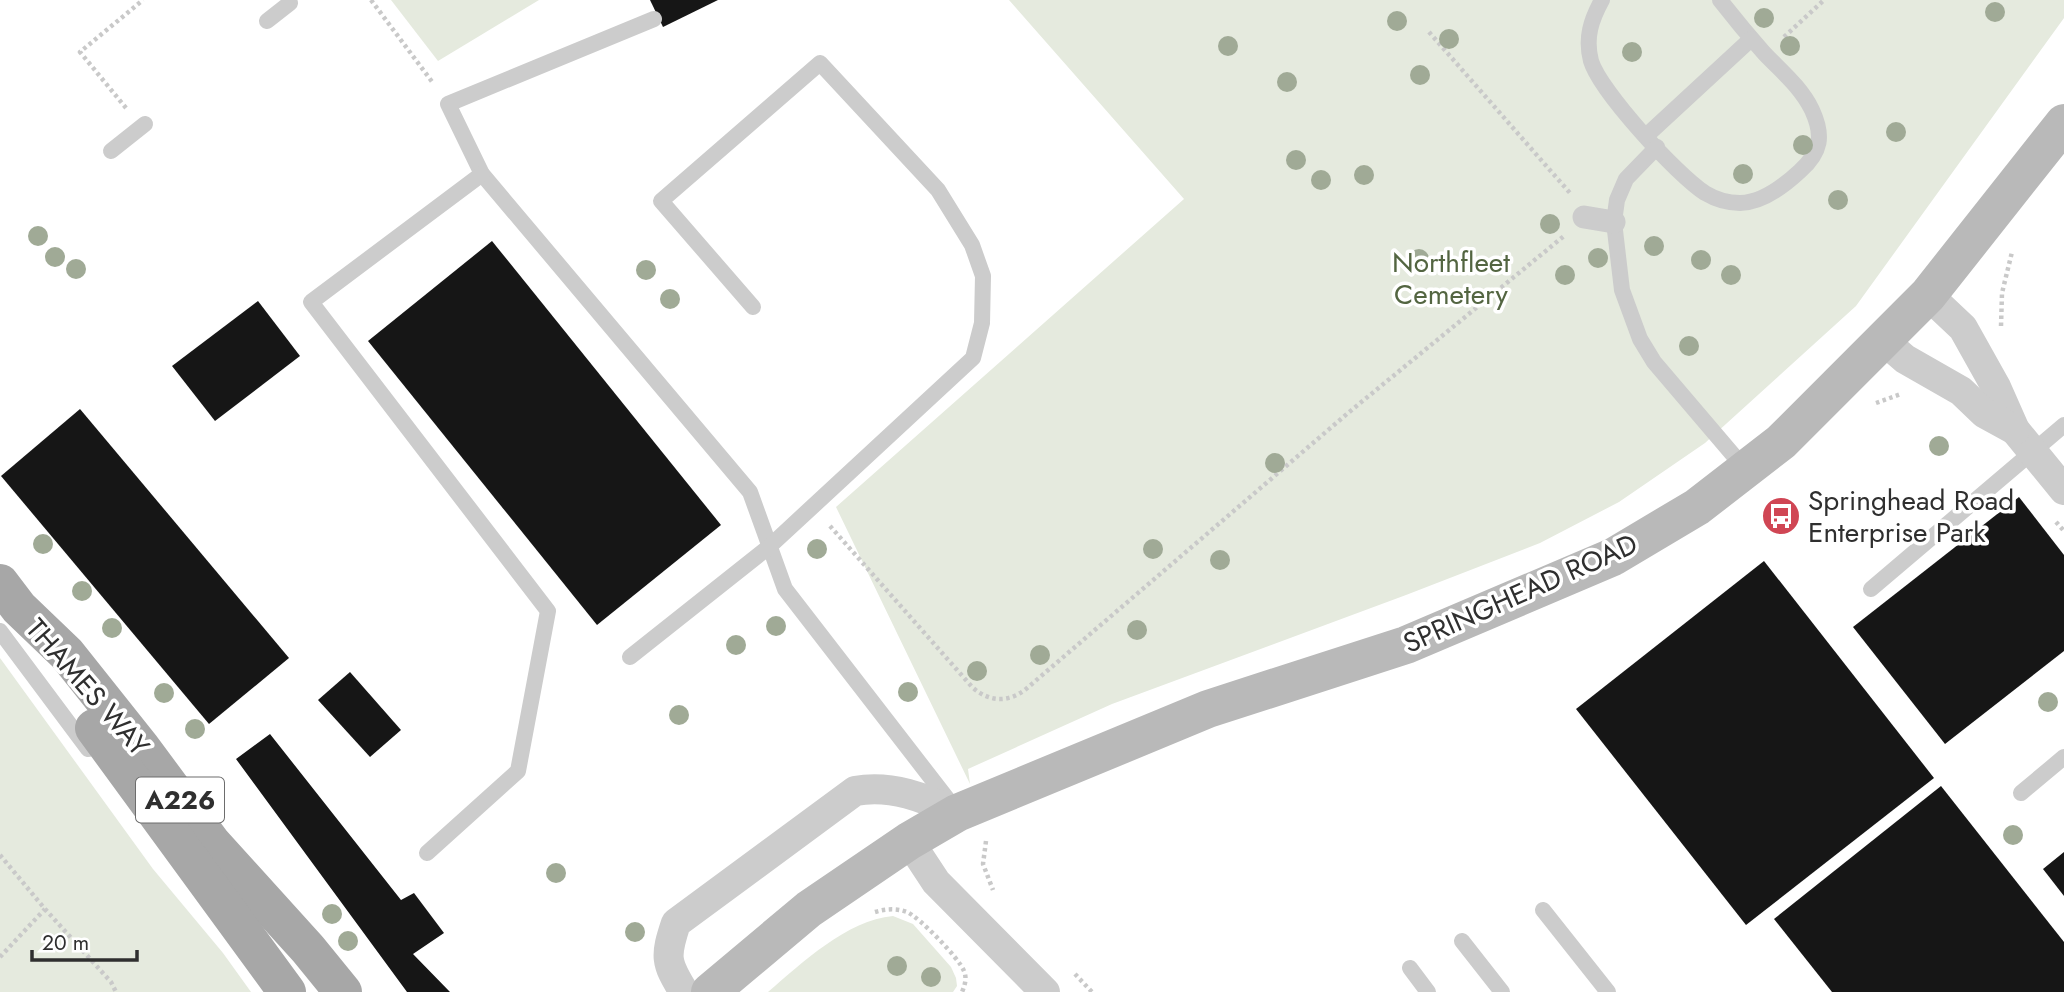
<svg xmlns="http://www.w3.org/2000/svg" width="2064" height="992" viewBox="0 0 2064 992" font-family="Jost,sans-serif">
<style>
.green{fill:#e5eade}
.building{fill:#161616}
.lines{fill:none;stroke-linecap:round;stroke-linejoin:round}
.path{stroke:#c9c9c9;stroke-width:4.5;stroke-dasharray:3.5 3.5;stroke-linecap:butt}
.service{stroke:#ccc;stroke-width:16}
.pedestrian{stroke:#ccc;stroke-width:23}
.minor{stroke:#ccc;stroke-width:30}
.secondary{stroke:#b9b9b9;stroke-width:38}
.primary{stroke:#a7a7a7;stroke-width:38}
.tree{fill:#a0aa96}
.labels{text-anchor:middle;stroke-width:7;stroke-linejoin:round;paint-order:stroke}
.shield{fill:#fff;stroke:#6d6d6d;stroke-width:2}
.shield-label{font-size:26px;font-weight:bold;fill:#2f2f2f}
.park-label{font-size:28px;fill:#536541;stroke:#fff}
.poi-label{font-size:28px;fill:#2f2f2f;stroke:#fff;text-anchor:start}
.street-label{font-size:28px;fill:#2f2f2f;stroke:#fff}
</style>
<rect width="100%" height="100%" fill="#fff"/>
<g class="green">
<polygon points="391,0 539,0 438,61"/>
<polygon points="1009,0 2064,0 2064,18 1856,306 1705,443 1619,502 1540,543 1406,595 1112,704 968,769 970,784 836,507 1184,199"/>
<polygon points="0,658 153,869 223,953 251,992 0,992"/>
<path d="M 893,916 L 913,924 L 951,967 L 956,978 L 957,986 L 953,992 L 768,992 C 802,963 847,920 893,916 Z"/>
</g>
<g class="building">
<polygon points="650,0 718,0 663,27"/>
<polygon points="492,241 721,525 597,625 368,341"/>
<polygon points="258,301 300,356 215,421 172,366"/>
<polygon points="80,409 289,658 209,724 1,476"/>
<polygon points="2019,497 2064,555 2064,651 1945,744 1853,627"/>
<polygon points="1764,561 1934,778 1746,925 1576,709"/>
<polygon points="350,672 401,730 370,757 318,700"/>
<polygon points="270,734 401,900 414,893 444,933 413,954 450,992 407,992 236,759"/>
<polygon points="1941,786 2064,942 2064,992 1832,992 1774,919"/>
<polygon points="2064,852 2064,896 2043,869"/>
</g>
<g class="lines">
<g class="path">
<polyline points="371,0 433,83"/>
<polyline points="1429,32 1570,193"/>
<polyline points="1784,37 1824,0"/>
<polyline points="126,108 80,52 143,0"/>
<polyline points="2001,326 2002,293 2012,252"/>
<polyline points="1876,403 1901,394"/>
<polyline points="2056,522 2064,531"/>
<path d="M 830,526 L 973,688 C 990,702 1008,703 1026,689 L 1348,413 L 1564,236"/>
<polyline points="986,841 983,864 993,890"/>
<polyline points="0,855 45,909 111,982 116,992"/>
<path d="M 875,912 C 885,909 896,908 907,912 C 919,917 959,958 964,971 C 967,978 965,985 962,992"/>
<polyline points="0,957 45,909"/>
<polyline points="1075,974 1092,992"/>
</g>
<g class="service">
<path d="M 1602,0 C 1591,20 1585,38 1591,61 C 1600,91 1677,175 1705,193 C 1715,199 1728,203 1740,203 C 1762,203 1785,185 1800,171 C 1821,152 1824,136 1812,110 C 1801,87 1781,71 1764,53 C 1749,36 1734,18 1720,0"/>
<polyline points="654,19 448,104 482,174 750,492 785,589 952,805"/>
<polyline points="267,21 290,3"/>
<polyline points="1646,136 1751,39"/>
<polyline points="1657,147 1626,179 1617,200 1614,222 1622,290 1640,339 1654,362 1746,470"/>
<polyline points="111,151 145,124"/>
<polyline points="1871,589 2064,425"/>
<polyline points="0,631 88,749"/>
<polyline points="630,657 770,546 973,358 982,323 983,276 972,245 938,190 820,63 661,201 753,307"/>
<polyline points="2021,793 2064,757"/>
<polyline points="427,853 518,771 548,611 311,302 482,174"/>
<polyline points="1543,910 1608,992"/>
<polyline points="1462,941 1502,992"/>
<polyline points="1410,968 1428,992"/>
</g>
<polyline class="pedestrian" points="1584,217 1614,222"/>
<g class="minor">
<polyline points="1928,295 1963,328 1996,387 2015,430 2064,490"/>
<polyline points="1883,340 1905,359 1961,391 1984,413 2015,430"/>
<polyline points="909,841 936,882 1045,992"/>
<path d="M 684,992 C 665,962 665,956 676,923 L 855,791 C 891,784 925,798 957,813"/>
</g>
<polyline class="secondary" points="710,992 809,909 909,841 957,813 1208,709 1406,645 1613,557 1697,507 1781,442 1928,295 2064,123"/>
<g class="primary">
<polyline points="0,583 19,608 67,654 141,747 212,843 308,949 343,992"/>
<polyline points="94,728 287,992"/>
</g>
</g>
<g class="tree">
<circle cx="1995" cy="12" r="10"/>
<circle cx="1764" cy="18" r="10"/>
<circle cx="1397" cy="21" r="10"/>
<circle cx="1449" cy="39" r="10"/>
<circle cx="1228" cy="46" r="10"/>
<circle cx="1790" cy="46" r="10"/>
<circle cx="1632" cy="52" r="10"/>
<circle cx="1420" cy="75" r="10"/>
<circle cx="1287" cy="82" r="10"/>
<circle cx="1896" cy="132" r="10"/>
<circle cx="1803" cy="145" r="10"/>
<circle cx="1296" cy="160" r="10"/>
<circle cx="1743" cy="174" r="10"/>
<circle cx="1364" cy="175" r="10"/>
<circle cx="1321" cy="180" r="10"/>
<circle cx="1838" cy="200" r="10"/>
<circle cx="1550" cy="224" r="10"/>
<circle cx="38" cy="236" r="10"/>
<circle cx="1654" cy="246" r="10"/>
<circle cx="55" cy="257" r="10"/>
<circle cx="1598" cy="258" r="10"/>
<circle cx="1419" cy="259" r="10"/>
<circle cx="1701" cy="260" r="10"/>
<circle cx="76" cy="269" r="10"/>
<circle cx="646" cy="270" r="10"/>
<circle cx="1565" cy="275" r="10"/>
<circle cx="1731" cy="275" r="10"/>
<circle cx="670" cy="299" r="10"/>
<circle cx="1689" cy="346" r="10"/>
<circle cx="1939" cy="446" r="10"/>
<circle cx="1275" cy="463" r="10"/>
<circle cx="43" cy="544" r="10"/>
<circle cx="817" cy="549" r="10"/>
<circle cx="1153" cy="549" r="10"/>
<circle cx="1220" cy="560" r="10"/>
<circle cx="82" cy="591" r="10"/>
<circle cx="776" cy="626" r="10"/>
<circle cx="112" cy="628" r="10"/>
<circle cx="1137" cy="630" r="10"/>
<circle cx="736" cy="645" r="10"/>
<circle cx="1040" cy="655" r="10"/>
<circle cx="977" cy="671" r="10"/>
<circle cx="908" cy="692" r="10"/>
<circle cx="164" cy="693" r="10"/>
<circle cx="2048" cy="702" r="10"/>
<circle cx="679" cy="715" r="10"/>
<circle cx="195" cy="729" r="10"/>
<circle cx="2013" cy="835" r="10"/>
<circle cx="556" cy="873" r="10"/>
<circle cx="332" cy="914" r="10"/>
<circle cx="635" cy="932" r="10"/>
<circle cx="348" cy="941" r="10"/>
<circle cx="897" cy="966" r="10"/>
<circle cx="931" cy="977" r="10"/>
</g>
<defs>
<symbol id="bus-disc" viewBox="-11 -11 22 22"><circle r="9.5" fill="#d04654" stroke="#fff"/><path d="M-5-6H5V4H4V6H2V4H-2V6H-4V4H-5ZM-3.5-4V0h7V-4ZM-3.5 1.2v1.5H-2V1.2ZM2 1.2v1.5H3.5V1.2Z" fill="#fff"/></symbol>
</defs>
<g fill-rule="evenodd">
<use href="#bus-disc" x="1759" y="494" width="44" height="44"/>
</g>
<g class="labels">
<rect class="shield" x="136" y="777.5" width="88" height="45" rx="5"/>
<g class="shield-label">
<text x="180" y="809">A226</text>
</g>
<g class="park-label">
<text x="1451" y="272">Northfleet<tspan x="1451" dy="32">Cemetery</tspan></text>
</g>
<g class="poi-label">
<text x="1808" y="510">Springhead Road<tspan x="1808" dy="32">Enterprise Park</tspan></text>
</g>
<g class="street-label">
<text transform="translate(1520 593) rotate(-24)" y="10">SPRINGHEAD ROAD</text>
<text transform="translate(88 687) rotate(49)" y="10">THAMES WAY</text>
</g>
</g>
<path d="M32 950v10h105v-10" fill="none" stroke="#2f2f2f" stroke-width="3.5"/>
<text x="42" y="950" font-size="21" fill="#2f2f2f" stroke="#ffffff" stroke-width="5" paint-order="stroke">20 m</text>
</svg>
